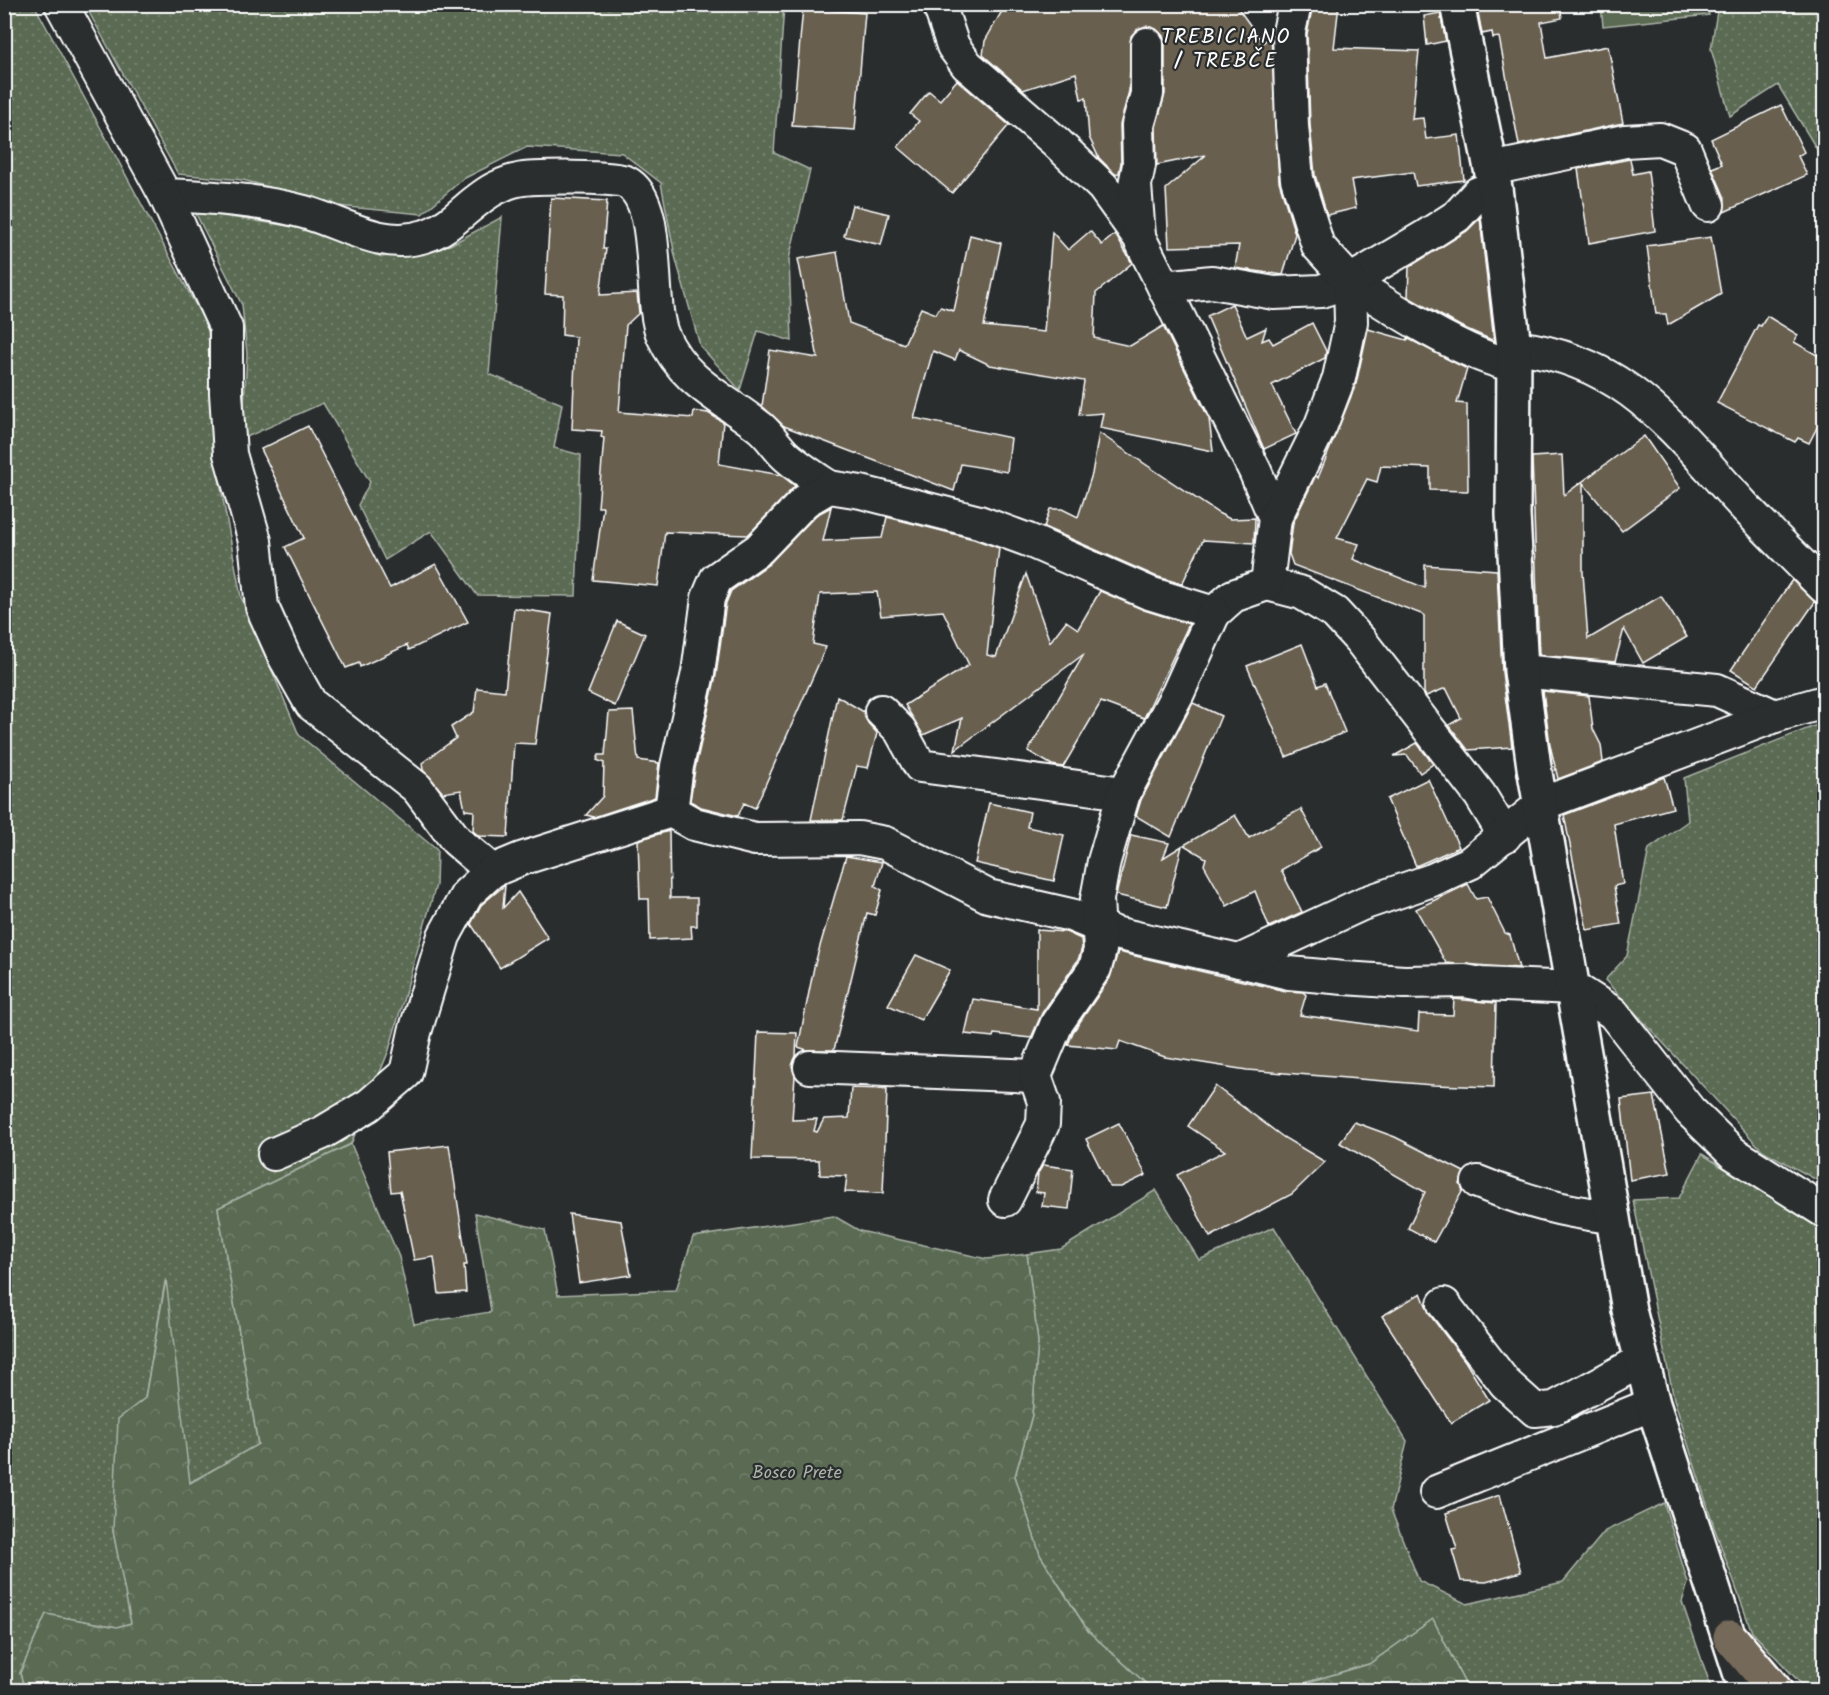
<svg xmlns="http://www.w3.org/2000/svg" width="1829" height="1695" viewBox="0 0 1829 1695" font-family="Kalam,sans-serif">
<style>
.green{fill:url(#green-dots);stroke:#acb4a9;stroke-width:1.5}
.forest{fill:url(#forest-crowns);stroke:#acb4a9;stroke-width:1.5}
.pitch{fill:#5a6a53;stroke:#acb4a9;stroke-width:1.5}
.building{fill:#675f4f;stroke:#fff;stroke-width:1.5}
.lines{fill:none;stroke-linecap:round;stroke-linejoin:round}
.street-casing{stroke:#fff;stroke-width:36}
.secondary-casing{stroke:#fff;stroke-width:38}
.highway-casing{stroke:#fff;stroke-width:38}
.street{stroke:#2a2d2e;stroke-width:32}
.secondary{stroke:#2a2d2e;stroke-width:33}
.highway{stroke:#746a5a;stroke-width:33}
.labels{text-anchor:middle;stroke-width:4.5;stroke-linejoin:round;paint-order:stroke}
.park-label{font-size:18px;fill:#acb4a9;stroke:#2a2d2e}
.quarter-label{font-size:21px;letter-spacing:1.5px;fill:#fff;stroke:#2a2d2e}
</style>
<defs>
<pattern id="green-dots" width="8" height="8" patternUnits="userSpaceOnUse" patternTransform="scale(1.5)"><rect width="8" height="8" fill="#5a6a53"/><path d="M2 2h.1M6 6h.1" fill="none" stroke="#73806d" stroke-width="1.8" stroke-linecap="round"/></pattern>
<pattern id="forest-crowns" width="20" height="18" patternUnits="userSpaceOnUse" patternTransform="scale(1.5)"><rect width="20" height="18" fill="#5a6a53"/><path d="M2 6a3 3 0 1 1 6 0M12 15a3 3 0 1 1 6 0" fill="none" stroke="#73806d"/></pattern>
</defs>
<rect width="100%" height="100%" fill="#2a2d2e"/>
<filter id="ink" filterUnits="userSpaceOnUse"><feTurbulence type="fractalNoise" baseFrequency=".0167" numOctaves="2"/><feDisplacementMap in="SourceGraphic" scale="12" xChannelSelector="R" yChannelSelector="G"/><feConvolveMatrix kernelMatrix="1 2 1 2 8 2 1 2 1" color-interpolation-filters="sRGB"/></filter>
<g filter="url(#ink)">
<g class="green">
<polygon points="34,4 208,328 215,456 241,597 299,735 437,850 436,885 389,1050 351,1144 218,1208 258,1445 189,1483 165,1282 145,1398 113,1531 132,1623 117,1627 46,1614 20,1673 25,1690 5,1690 4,5"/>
<polygon points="85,5 784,5 774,153 810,170 789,259 792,341 758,331 740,390 700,346 675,256 661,183 622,153 527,147 463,179 422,214 337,206 243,180 178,174"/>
<polygon points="1718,5 1824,5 1824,161 1778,85 1730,116 1711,49"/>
<polygon points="195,212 310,229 382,257 450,245 502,217 489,374 562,404 554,448 581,455 576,596 477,595 431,531 385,560 358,505 370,482 323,403 242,439 247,354 242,305"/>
<polygon points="1824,722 1824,1184 1762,1150 1605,980 1627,956 1649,849 1688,821 1684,778"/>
<polygon points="1702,1154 1824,1231 1824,1690 1807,1690 1752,1632 1714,1527 1674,1399 1633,1200 1679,1198"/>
<polygon points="1156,1190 1199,1260 1274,1227 1407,1441 1391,1510 1419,1581 1467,1604 1563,1582 1605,1531 1664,1503 1688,1583 1682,1602 1712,1690 1457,1690 1466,1686 1433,1619 1369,1664 1281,1690 1153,1690 1088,1631 1040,1555 1015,1476 1032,1415 1038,1342 1027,1254 1061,1249"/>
</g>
<g class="forest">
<polygon points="351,1144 399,1257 414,1324 491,1312 475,1213 545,1230 558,1295 676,1290 693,1237 834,1216 860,1231 987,1259 1027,1254 1038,1342 1032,1415 1015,1476 1040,1555 1088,1631 1153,1690 292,1690 286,1687 281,1690 25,1690 20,1673 46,1614 117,1627 131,1623 113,1531 118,1419 145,1398 166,1279 190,1483 258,1444 218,1208"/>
<polygon points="1433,1619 1466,1686 1457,1690 1281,1690 1369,1664"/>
</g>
<polygon class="pitch" points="1601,5 1707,5 1709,15 1603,26"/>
<g class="building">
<polygon points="1006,4 1235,4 1263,43 1271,35 1279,181 1295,234 1283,275 1235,268 1239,245 1169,247 1166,189 1206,155 1157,165 1156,127 1165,94 1165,44 1163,36 1156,29 1146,26 1138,29 1131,36 1129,91 1120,125 1121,163 1119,173 1115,174 1099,158 1089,137 1086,98 1081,99 1076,73 1023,90 983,55 985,41"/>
<polygon points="1313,4 1339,4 1334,48 1419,51 1412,119 1423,118 1426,139 1459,135 1464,180 1416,186 1413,172 1351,180 1356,208 1327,215 1315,175 1310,125 1307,34"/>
<polygon points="1487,4 1560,4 1562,18 1541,22 1547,58 1608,46 1623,123 1519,145 1499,37 1493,38 1492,32 1482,34 1477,7"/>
<polygon points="803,8 865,13 855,130 792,126"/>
<polygon points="1440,13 1446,41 1427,45 1424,16"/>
<polygon points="957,80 1009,125 952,193 898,147 919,121 910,114 929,91 940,100"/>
<polygon points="1781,105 1804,152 1798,156 1807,175 1724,212 1725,198 1712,168 1722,164 1711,139"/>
<polygon points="1630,159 1633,174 1648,171 1655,231 1589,243 1578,169"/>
<polygon points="551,198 607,201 603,249 606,249 600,295 637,293 639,313 626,325 619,412 693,418 694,411 708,413 723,422 719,464 781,475 795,486 748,535 665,532 658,586 593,580 603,507 598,507 604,438 601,437 602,431 572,429 576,337 562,335 563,295 545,294"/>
<polygon points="852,205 889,214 881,245 844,236"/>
<polygon points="1480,218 1494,341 1460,326 1408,297 1409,267 1467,231"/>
<polygon points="1090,231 1102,245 1115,234 1132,263 1096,293 1094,338 1130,346 1163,326 1209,419 1213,451 1100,428 1103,413 1079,415 1084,381 990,365 959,350 955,360 933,351 914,418 1011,438 1007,472 961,464 954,491 784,426 762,406 770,350 818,358 798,259 837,252 849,323 904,344 921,308 936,314 940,307 954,311 970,235 1001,243 984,326 1044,332 1052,232 1068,250"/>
<polygon points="1711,237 1721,294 1668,325 1666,314 1656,314 1647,246"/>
<polygon points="1232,304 1247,337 1266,328 1262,341 1269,338 1273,344 1312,323 1326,351 1325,358 1272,385 1296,434 1264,449 1207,316"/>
<polygon points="1767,316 1798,335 1794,342 1824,359 1824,414 1809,443 1798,438 1795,442 1717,403 1758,325 1761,326"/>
<polygon points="1368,329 1407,340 1407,338 1467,369 1457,403 1467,404 1468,491 1430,490 1430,468 1381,466 1377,482 1367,479 1337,538 1359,544 1353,559 1425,588 1425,565 1497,570 1502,672 1512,747 1468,750 1449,725 1461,718 1446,688 1426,696 1424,693 1424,615 1293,565 1289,554 1293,523 1316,475 1318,478 1356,384"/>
<polygon points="308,426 390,588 436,564 468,622 409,650 407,645 360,667 359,663 346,668 285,547 304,538 261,449"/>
<polygon points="1099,433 1218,513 1230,519 1255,518 1254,543 1203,540 1182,584 1155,576 1044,527 1050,509 1062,509 1078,517 1092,474"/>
<polygon points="1644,436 1680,488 1622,531 1583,483 1583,573 1588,639 1661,596 1687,637 1643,663 1624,629 1615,662 1539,655 1532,457 1562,455 1564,495"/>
<polygon points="831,507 823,541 882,538 887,517 974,539 999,548 987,655 996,657 1026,574 1050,642 1066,621 1078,629 1100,591 1144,610 1189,624 1144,718 1101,702 1063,767 1052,765 1028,751 1084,654 955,750 962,718 923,735 905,705 969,665 943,611 881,616 877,592 820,594 813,644 826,647 755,808 744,803 738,816 701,807 690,801 695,769 716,675 726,603 731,591 769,564 816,515"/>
<polygon points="1792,580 1815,602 1757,686 1731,670"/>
<polygon points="514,608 552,614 535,744 514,743 508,837 479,836 473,831 474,811 465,810 461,790 443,793 423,770 422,763 456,738 451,727 474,712 477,688 505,691"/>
<polygon points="617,621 645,634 615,706 588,693"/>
<polygon points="1302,644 1318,686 1325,683 1345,732 1286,757 1247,666"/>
<polygon points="1543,691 1589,696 1593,729 1601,745 1603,762 1558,779 1550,745"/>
<polygon points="837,696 864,712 868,723 877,733 868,768 857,766 843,820 811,820"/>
<polygon points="1193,703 1221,716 1171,837 1136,816 1141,800"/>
<polygon points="633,711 638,760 659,763 655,797 594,817 586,815 603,796 604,763 597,760 599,755 605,755 609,712"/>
<polygon points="1417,743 1433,764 1420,773 1407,755 1394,756"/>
<polygon points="1664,777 1673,808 1614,824 1623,884 1614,886 1621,924 1587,930 1564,815"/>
<polygon points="1428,779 1459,847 1416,866 1387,799"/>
<polygon points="989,803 1030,812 1027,827 1064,835 1054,881 975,863"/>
<polygon points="1301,809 1321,847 1281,870 1302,912 1269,927 1255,891 1227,906 1204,865 1206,858 1184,845 1235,815 1249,838"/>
<polygon points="669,831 670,898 697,898 697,926 691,926 692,938 650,940 649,899 640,899 638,840"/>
<polygon points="1131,835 1169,843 1163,858 1182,846 1167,907 1116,895"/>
<polygon points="846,856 882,862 875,886 882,890 875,915 867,913 834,1050 807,1050 798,1047 814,967"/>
<polygon points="1468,884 1476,899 1487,897 1505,933 1510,935 1519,968 1446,963 1416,909"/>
<polygon points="505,885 503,908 518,892 548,938 500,968 471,924 481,905"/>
<polygon points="1037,930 1066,932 1081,939 1082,948 1078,960 1042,1013 1031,1038 994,1034 993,1037 965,1034 973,999 1037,1009"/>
<polygon points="1118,952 1285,991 1303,992 1306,995 1300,1015 1418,1031 1419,1014 1453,1015 1454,999 1496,1003 1494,1087 1433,1085 1247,1070 1165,1057 1120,1041 1117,1050 1068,1045 1073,1032 1110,978"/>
<polygon points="916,955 950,970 921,1020 888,1005"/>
<polygon points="758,1032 797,1033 796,1056 792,1066 795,1076 792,1120 817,1119 814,1131 817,1132 824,1119 849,1118 851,1088 887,1089 883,1193 845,1192 847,1176 820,1175 819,1160 752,1159"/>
<polygon points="1215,1086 1283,1137 1325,1162 1292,1194 1210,1237 1177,1175 1225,1151 1188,1126"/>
<polygon points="1654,1095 1670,1173 1630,1180 1621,1099"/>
<polygon points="1354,1122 1395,1137 1464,1172 1460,1184 1463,1190 1434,1242 1408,1228 1425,1192 1340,1143"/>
<polygon points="1119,1123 1146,1175 1121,1187 1110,1187 1086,1139"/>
<polygon points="449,1145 467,1265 464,1265 466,1292 439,1294 434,1257 414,1260 400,1191 391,1192 387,1152"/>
<polygon points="1043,1165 1073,1169 1069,1209 1042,1206 1044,1193 1036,1192 1038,1173"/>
<polygon points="569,1214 621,1221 631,1275 579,1283"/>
<polygon points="1421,1293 1430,1315 1465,1361 1489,1400 1451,1423 1382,1316"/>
<polygon points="1500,1495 1521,1572 1486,1582 1461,1581 1452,1550 1457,1549 1446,1513"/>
</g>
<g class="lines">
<defs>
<g id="street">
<path d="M 61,4 L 165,195 C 211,197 258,200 304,212 C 344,223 382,250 425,236 C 452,228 471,200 496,188 C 502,185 511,181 518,180 C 532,177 615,176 626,182 C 664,202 647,300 663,336 C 685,384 724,398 761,428 C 770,436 777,447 785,455 C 798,467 814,477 829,487"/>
<polyline points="939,4 953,46 967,65 1056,142 1103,187 1139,237 1255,471 1275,518"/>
<polyline points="1491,169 1625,141 1660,139 1685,149 1708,205"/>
<polyline points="165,195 226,328 226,393 230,454 255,541 262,607 285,658 311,704 417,788 456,840 492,871"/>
<polyline points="1139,236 1135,185 1139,165 1138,125 1147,94 1147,44"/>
<path d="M 1350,281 C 1390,307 1468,358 1514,365"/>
<polyline points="1164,287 1212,282 1274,293 1321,291 1350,281 1426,236 1457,216 1478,193 1495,188"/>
<path d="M 1514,347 C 1626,359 1673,429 1744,506 C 1770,533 1797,560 1824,587"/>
<polyline points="1267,584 1302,593 1335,613 1360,640 1480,795 1505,836"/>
<polyline points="1521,671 1717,690 1775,716"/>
<polyline points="881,711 900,730 920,766 1124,793"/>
<polyline points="671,811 677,766 698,673 708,598 716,579 759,549 805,501 829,487 861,492 979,522 1028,540 1149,593 1214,613 1233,596 1267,584 1275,518 1321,425 1339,378 1351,322 1350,281 1318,246 1297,179 1292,126 1289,32 1295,4"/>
<polyline points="1239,961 1289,973 1344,978 1404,982 1465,981 1481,984 1574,988 1613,1013 1690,1111 1733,1153 1824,1211"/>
<polyline points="810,1067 1035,1076"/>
<polyline points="274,1154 322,1133 369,1105 406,1073 415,1032 444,936 467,894 492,871 521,859 671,811 694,824 755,839 859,838 885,843 988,896 1071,915 1115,933 1239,961 1362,904 1432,880 1470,863 1542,804 1775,716 1824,702"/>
<path d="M 1478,1182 C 1525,1201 1560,1211 1611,1217"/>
<polyline points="1005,1200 1043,1124 1044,1102 1035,1076 1057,1023 1095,968 1100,950 1097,899 1104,861 1124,793 1178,693 1214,613"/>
<polyline points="1444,1304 1505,1383 1535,1410 1554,1408 1641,1361"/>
<polyline points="1436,1492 1653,1404"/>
</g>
<polyline id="secondary" points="1457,4 1495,188 1514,347 1513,515 1521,671 1534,767 1629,1310 1653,1404 1746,1690"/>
<polyline id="highway" points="1730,1637 1775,1690"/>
</defs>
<use href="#street" class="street-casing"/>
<use href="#secondary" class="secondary-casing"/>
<use href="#highway" class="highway-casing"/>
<use href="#street" class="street"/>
<use href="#secondary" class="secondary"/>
<use href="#highway" class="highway"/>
</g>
</g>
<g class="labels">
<g class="park-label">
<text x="797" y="1478">Bosco Prete</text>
</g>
<g class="quarter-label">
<text x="1226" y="43">TREBICIANO<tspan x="1226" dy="24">/ TREBČE</tspan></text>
</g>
</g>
<rect width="1829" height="1695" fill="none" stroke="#2a2d2e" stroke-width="24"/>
<rect x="12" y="12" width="1805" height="1671" fill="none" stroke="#fff" stroke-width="2" filter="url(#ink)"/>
</svg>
